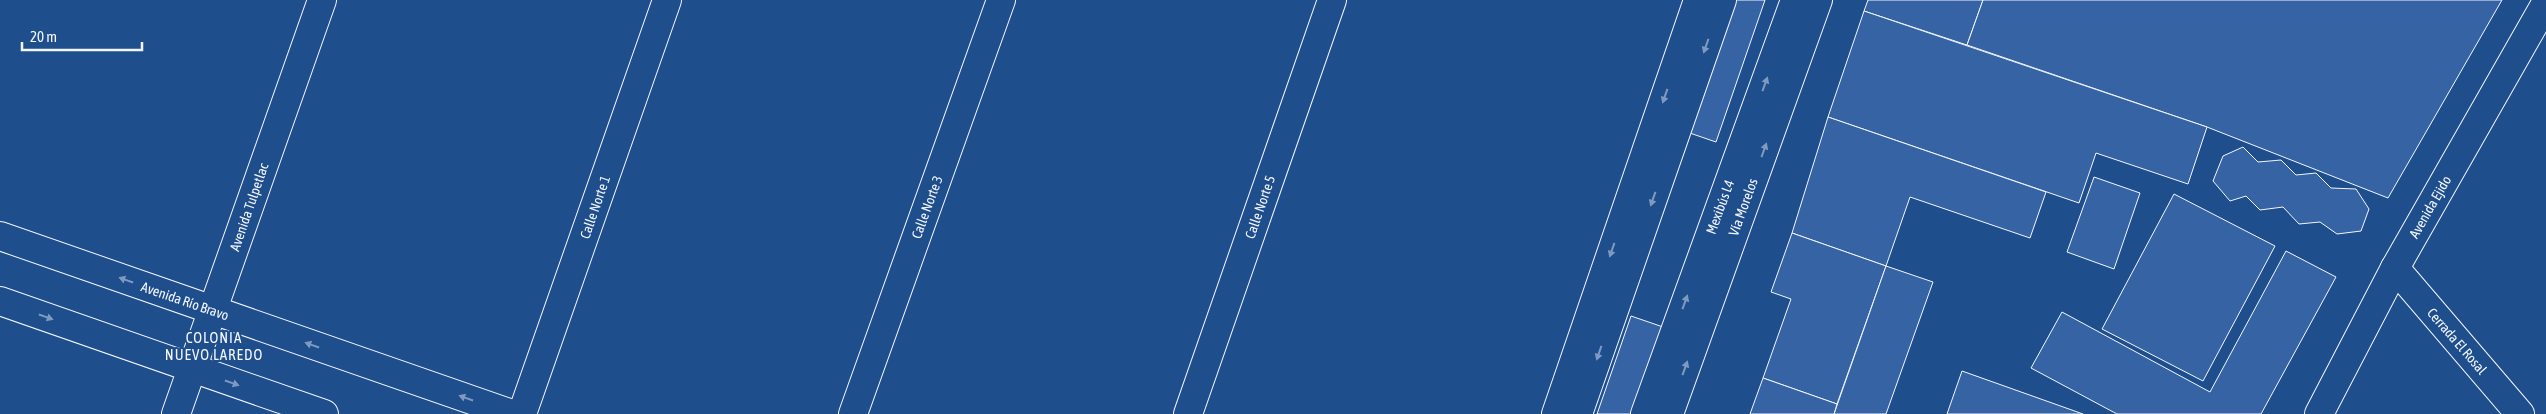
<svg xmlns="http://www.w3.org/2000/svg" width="2546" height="414" viewBox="0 0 2546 414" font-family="'Asap Condensed',sans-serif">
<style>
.building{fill:#3563a3;stroke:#f2f6ff}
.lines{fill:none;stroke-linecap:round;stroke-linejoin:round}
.minor-casing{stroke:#f2f6ff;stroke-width:30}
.major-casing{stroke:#f2f6ff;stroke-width:30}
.minor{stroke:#1f4e8c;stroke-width:28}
.major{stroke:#1f4e8c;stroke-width:28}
.oneway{fill:#7e9ac0}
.labels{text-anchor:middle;stroke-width:4;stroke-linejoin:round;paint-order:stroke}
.street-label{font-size:14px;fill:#f2f6ff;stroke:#1f4e8c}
.neighbourhood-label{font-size:15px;letter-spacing:1px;fill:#f2f6ff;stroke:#1f4e8c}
</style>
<rect width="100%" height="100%" fill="#1f4e8c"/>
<g class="building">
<polygon points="1727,0 1765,0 1716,142 1681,130"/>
<polygon points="1868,0 1983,0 1967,45 1864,11"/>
<polygon points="1983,0 2502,0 2388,198 2207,127 1967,45"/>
<polygon points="1864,11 2207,127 2188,184 2096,153 2079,203 1828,117"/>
<polygon points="1828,117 2046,192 2030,238 1910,197 1886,266 1792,233"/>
<polygon points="2243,147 2258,162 2281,160 2296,175 2316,173 2331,188 2356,189 2369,209 2361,231 2337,234 2320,222 2299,224 2283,207 2260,210 2246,196 2230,201 2213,181 2223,156"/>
<polygon points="2094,177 2140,193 2114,269 2067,252"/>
<polygon points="2174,194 2275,246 2203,381 2102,329"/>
<polygon points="1792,233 1886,266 1837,404 1763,378 1791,299 1771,292"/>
<polygon points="2286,251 2336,277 2261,414 2117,414 2031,368 2062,312 2210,392"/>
<polygon points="1886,266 1933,282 1886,414 1834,414"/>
<polygon points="1631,316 1666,328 1636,414 1597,414"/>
<polygon points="1962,371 2083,414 1947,414"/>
<polygon points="1763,378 1837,404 1834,414 1750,414"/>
</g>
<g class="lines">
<defs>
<g id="minor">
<polyline points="0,236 512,414"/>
<polyline points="2395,268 2520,414"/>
<polyline points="0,301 324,414"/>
<polyline points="176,414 322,0"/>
<polyline points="522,414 667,0"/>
<polyline points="853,414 1001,0"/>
<polyline points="1188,414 1332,0"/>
<polyline points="1578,414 1722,0"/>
<polyline points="1645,414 1795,0"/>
<polyline points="2319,414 2395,268 2546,3"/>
</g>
<g id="major">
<polyline points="1556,414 1698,0"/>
<polyline points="1669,414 1818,0"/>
</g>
</defs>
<use href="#minor" class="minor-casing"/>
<use href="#major" class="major-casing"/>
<use href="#minor" class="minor"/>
<use href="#major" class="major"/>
</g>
<defs><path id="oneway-solid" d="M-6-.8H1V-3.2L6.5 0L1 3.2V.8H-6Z" transform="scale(1.25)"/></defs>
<g class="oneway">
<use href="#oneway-solid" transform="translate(1706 46) rotate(109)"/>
<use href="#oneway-solid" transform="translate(1765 84) rotate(-70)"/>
<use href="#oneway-solid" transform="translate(1665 96) rotate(109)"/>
<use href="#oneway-solid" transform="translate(1764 150) rotate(-70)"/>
<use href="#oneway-solid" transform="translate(1653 199) rotate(109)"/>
<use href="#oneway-solid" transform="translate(1612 250) rotate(109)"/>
<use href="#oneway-solid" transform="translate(126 280) rotate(-161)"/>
<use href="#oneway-solid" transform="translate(1685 302) rotate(-70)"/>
<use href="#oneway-solid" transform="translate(46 317) rotate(19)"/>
<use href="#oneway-solid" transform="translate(312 345) rotate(-161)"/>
<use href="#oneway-solid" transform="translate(1599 353) rotate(109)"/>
<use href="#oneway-solid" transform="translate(1685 368) rotate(-70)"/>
<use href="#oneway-solid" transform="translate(232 383) rotate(19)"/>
<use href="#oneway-solid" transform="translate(466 398) rotate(-161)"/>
</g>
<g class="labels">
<g class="street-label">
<text transform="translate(249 207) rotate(-71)" y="5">Avenida Tulpetlac</text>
<text transform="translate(595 207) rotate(-71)" y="5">Calle Norte 1</text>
<text transform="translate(927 207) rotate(-70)" y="5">Calle Norte 3</text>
<text transform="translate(1260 207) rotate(-71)" y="5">Calle Norte 5</text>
<text transform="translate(1720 207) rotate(-70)" y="5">Mexibús L4</text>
<text transform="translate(1743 207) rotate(-70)" y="5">Vía Morelos</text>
<text transform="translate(2430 207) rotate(-60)" y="5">Avenida Ejido</text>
<text transform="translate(185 301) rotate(19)" y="5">Avenida Río Bravo</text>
<text transform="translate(2457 341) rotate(49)" y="5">Cerrada El Rosal</text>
</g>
<g class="neighbourhood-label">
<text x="214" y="343">COLONIA<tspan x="214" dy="17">NUEVO LAREDO</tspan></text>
</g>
</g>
<path d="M22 42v8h120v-8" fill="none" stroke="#f2f6ff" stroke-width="2.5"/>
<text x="30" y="42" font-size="15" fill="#f2f6ff" stroke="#1f4e8c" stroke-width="4" paint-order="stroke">20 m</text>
</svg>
